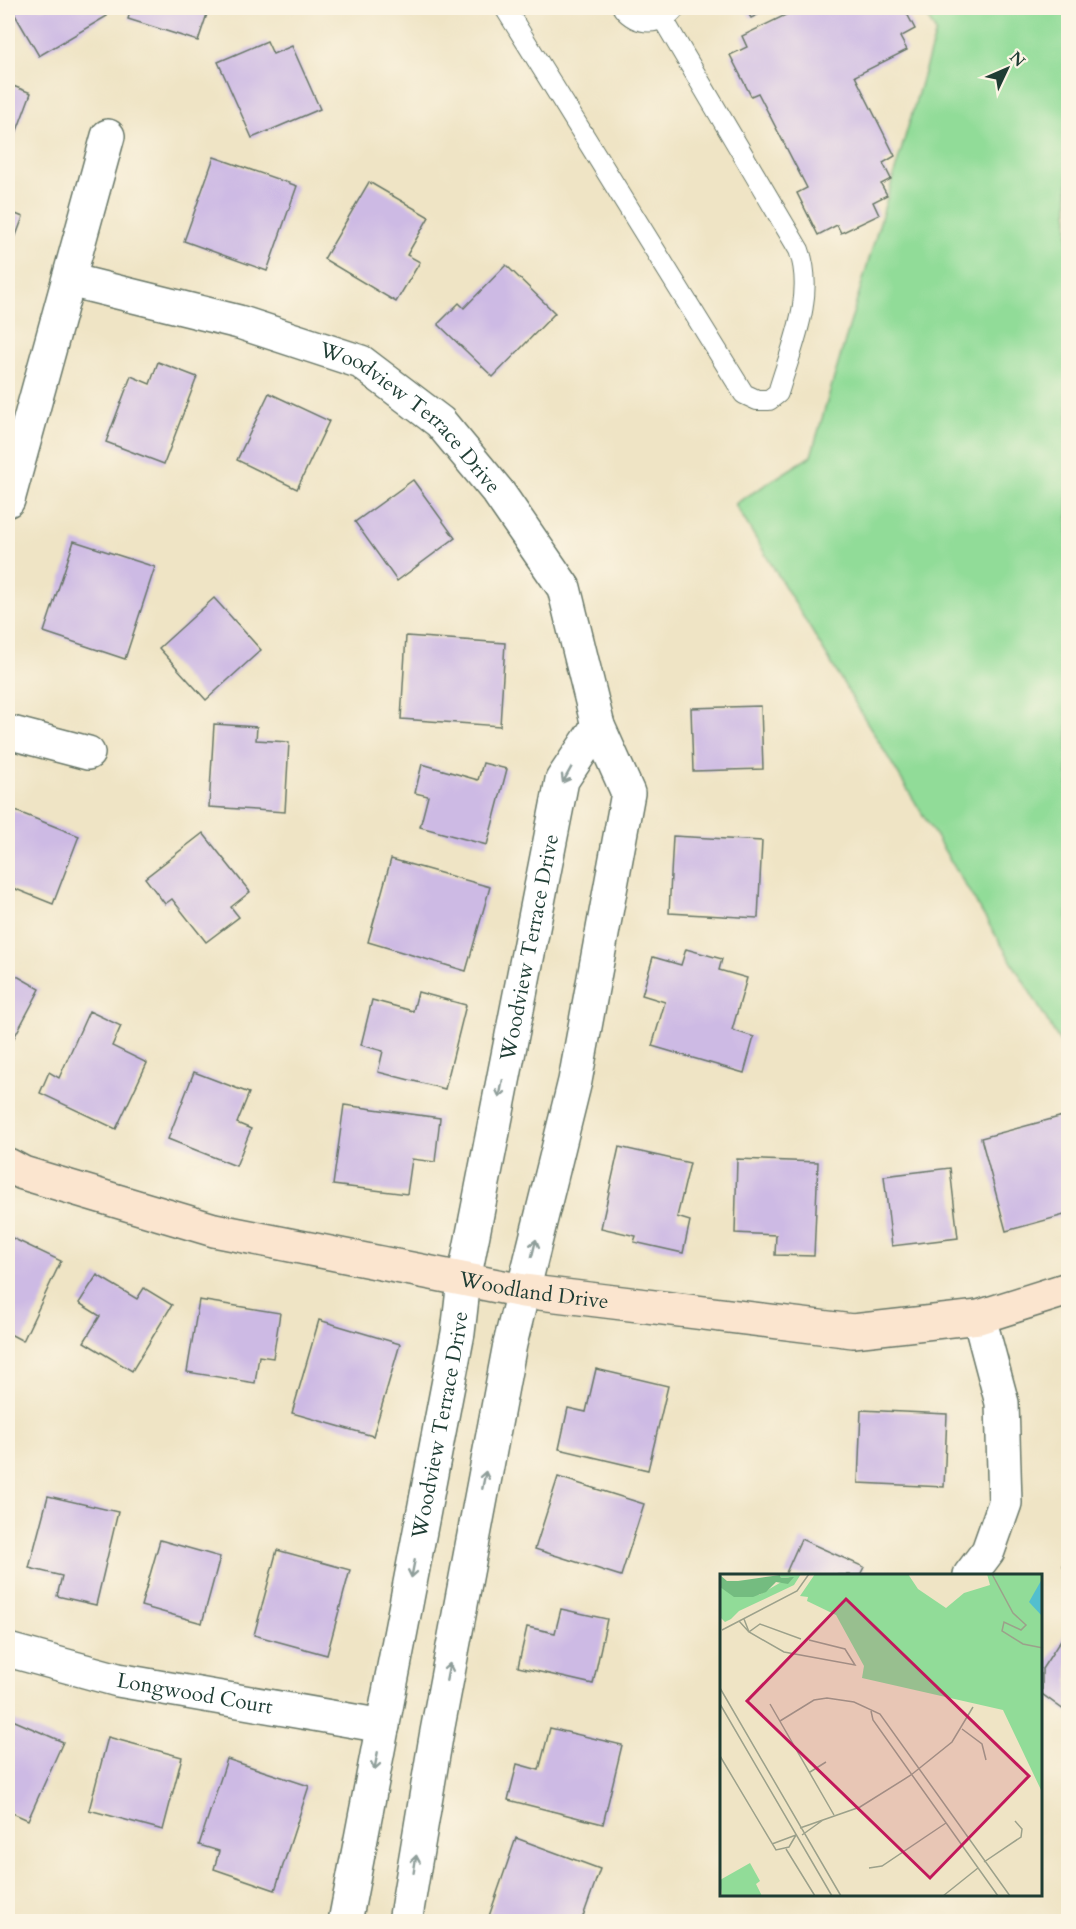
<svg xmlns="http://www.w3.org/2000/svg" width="1076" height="1929" viewBox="0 0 1076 1929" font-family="Cardo,serif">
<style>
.green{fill:#91dc98;stroke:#588c66;stroke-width:1.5}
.building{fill:#cdbae4}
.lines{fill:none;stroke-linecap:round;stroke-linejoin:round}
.lane-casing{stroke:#687767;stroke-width:22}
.street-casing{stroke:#687767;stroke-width:36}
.secondary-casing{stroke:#687767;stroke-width:36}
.lane{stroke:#fff;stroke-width:20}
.street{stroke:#fff;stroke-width:33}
.secondary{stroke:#fbe5cf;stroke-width:33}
.oneway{stroke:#8f9e9a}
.labels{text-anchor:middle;stroke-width:6;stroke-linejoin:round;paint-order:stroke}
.street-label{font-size:21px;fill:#1f3d34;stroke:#fcf5e5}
.inset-road{fill:none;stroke:#9ca18b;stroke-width:1.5}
.view{fill:#c2185b;fill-opacity:0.15;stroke:#c2185b;stroke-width:3}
.inset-edge{fill:none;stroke:#1f3d34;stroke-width:3}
</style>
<rect width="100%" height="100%" fill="#fcf5e5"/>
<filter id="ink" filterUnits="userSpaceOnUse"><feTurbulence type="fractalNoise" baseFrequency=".0167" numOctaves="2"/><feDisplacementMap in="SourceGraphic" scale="12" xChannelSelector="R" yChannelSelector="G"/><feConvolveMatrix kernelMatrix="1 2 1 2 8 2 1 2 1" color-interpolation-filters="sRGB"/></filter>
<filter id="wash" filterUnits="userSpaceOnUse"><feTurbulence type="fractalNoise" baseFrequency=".008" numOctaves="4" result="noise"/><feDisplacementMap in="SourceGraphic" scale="24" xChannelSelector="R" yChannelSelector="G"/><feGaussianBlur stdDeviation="1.35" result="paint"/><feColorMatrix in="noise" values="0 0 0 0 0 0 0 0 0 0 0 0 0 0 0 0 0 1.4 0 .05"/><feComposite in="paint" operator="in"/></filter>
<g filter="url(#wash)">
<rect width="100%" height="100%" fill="#efe4c5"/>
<polygon class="green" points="922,8 1068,8 1068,1055 735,504 811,456 936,32"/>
<g id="blocks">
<g class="building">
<polygon points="11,8 102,8 107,16 39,56"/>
<polygon points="131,8 209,8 198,41 128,19"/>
<polygon points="745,8 772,8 751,18"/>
<polygon points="800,8 904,8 915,29 900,37 907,50 855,76 895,156 883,163 891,179 881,184 887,195 873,202 879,215 841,233 837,225 818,235 797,193 807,188 758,93 751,96 730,55 747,47 742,36"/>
<polygon points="267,41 273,54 292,46 320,109 252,138 218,62"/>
<polygon points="8,84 31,93 8,155"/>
<polygon points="214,157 297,186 267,271 184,241"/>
<polygon points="369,182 429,217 407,255 420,262 396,302 324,259"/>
<polygon points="8,211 23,217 8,257"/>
<polygon points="506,265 555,313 493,377 438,324 459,303 464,308"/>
<polygon points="158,362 197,377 164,464 106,442 131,376 150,384"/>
<polygon points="269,393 329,421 297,489 237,460"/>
<polygon points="413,480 455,538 397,581 355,522"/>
<polygon points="74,541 155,567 125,659 44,632"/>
<polygon points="214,598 261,650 206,700 159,648"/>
<polygon points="406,636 505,643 500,726 401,719"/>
<polygon points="761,706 763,769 693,771 691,708"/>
<polygon points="214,724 257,727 256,740 289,742 285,812 209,807"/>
<polygon points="483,763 507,769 487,845 420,827 428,796 415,793 422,764 478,780"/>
<polygon points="8,808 79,836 53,904 8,886"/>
<polygon points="203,833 250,892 231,907 239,917 206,942 172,899 165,904 145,878"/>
<polygon points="673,836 762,841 758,918 669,913"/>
<polygon points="391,859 490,887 466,971 368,942"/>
<polygon points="686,949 722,959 719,970 747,978 732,1030 754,1037 744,1073 652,1046 665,1002 642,995 653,957 681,965"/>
<polygon points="8,971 40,989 8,1049"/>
<polygon points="418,992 466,1005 445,1089 378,1072 383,1051 361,1045 372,1000 413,1011"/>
<polygon points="89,1011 121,1026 112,1046 147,1063 116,1129 40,1093 49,1072 59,1078"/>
<polygon points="194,1072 249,1093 237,1123 251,1129 236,1166 168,1139"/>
<polygon points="344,1105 440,1118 435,1162 412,1159 407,1194 333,1185"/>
<polygon points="1063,1116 1068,1134 1068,1214 1006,1231 981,1138"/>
<polygon points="619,1147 690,1163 677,1217 690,1221 683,1253 634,1242 636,1236 601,1228"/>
<polygon points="737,1159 818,1162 814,1256 775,1255 776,1235 735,1233"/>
<polygon points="950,1168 958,1238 892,1246 884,1176"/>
<polygon points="8,1236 61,1261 23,1341 8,1333"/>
<polygon points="97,1275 137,1299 144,1288 172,1305 132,1371 84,1342 100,1316 79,1303"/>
<polygon points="199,1300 280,1313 273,1358 259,1356 255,1383 187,1372"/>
<polygon points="319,1320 400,1344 373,1436 292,1413"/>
<polygon points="596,1369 668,1386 648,1470 559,1449 568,1408 586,1412"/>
<polygon points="861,1410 947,1414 944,1487 858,1483"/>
<polygon points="558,1477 644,1504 621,1576 535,1549"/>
<polygon points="48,1496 118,1512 96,1605 57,1596 62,1576 29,1568"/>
<polygon points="801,1539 864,1567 860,1575 785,1575"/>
<polygon points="160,1540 220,1557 202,1623 141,1606"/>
<polygon points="1068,1546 1068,1568 1063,1566"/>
<polygon points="277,1550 350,1570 327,1655 254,1635"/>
<polygon points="561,1609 607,1619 593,1684 518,1667 527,1627 555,1633"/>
<polygon points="1066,1632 1068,1634 1068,1713 1042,1694 1042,1669"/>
<polygon points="8,1718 63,1742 28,1820 8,1811"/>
<polygon points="550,1728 622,1745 603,1824 508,1800 517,1764 539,1770"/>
<polygon points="108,1737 182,1757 163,1830 89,1810"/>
<polygon points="227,1759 309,1786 275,1890 214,1869 219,1851 199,1845"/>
<polygon points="516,1838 600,1869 581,1922 487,1922"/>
</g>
</g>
</g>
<g filter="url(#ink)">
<use href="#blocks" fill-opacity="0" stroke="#687767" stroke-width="1.5"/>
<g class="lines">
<defs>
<g id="lane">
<path d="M 505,8 L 744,394 L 757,400 L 769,400 L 778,393 C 791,348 816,296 799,250 L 663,19"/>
<path d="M 623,8 C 636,26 662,26 675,8"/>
</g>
<g id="street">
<path id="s1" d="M 69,280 L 239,322 L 361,362 L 440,422 L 498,492 L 564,588 L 598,726 L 628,793 L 575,1081 L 510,1344 L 436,1737 L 405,1922"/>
<polyline points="8,500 108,136"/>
<polyline points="8,732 88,753"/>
<polyline points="970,1575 988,1551 1005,1503 1002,1403 979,1317"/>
<path id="s2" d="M 8,1650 L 118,1680 L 383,1726"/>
<path id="s3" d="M 345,1922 L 458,1333 L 464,1280 L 562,780 L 598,726"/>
</g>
<g id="secondary">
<path id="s4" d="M 8,1165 L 23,1173 L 214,1230 L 523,1291 L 853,1331 L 979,1317 L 1068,1289"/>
</g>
</defs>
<use href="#lane" class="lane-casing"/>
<use href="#street" class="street-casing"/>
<use href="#secondary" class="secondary-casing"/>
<use href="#lane" class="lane"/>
<use href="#street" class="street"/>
<use href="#secondary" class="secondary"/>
</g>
<defs><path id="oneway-shaft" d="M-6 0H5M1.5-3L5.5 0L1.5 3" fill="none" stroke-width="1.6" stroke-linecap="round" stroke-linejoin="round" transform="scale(1.5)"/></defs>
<g class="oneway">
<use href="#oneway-shaft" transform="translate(567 775) rotate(119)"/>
<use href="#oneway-shaft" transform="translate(501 1089) rotate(101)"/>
<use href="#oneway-shaft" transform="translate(534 1248) rotate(-76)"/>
<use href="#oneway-shaft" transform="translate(484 1480) rotate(-79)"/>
<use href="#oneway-shaft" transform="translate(413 1569) rotate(101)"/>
<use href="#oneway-shaft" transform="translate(448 1672) rotate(-79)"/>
<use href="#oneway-shaft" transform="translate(376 1761) rotate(101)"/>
<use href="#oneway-shaft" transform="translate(415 1864) rotate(-81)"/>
</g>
</g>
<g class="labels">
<g class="street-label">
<text dy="7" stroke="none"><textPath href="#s1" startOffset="376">Woodview Terrace Drive</textPath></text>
<text dy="7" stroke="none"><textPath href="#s3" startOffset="992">Woodview Terrace Drive</textPath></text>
<text dy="7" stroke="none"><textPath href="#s4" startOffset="542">Woodland Drive</textPath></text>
<text dy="7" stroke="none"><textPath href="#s3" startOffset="506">Woodview Terrace Drive</textPath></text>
<text dy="7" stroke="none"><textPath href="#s2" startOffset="192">Longwood Court</textPath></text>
</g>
</g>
<g transform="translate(720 1574)">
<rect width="322" height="322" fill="#efe4c5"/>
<path d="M 81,0 L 74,11 L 19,37 L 11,45 L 5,48 L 0,43 L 0,13 L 17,22 L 39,21 L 70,3 L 61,4 L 60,1 ZM 95,0 L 188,0 L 198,15 L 226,34 L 244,19 L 270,11 L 267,0 L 322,0 L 322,218 L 283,136 L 142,104 L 144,92 L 116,41 L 87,27 L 88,23 L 80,22 ZM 30,289 L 40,307 L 36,310 L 42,322 L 2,322 L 0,306 Z" fill="#91dc98"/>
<path d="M 0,1 L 7,7 L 18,7 L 60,1 L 61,4 L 74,3 L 68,10 L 56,8 L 46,18 L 33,23 L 14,23 L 0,13 Z" fill="#74bc80"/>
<path d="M 322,5 L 322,42 L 309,28 Z" fill="#53bfce"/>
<path class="inset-road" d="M 272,0 L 293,39 L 306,51 L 301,56 L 284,48 L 282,57 L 303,70 L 323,74M 19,47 L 29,58 L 24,45M 2,56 L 77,17 L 89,0M 81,65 L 40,50 L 29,58 L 64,78 L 135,91 L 125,75 L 89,66M 0,114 L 121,322M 0,130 L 112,322M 50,130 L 114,241M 151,137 L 153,146 L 278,322M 60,147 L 94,126 L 107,124 L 134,128 L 160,140 L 290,322M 242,155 L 262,170 L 266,186M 0,182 L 56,276 L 69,273 L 76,261M 90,198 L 106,188M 80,254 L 140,233 L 191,201 L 232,168 L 253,133M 82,261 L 103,246M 52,270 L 76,261M 66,275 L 95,322M 264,288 L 301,263 L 302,255 L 295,247M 149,294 L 162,292 L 226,249M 223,322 L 258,294"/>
<path class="view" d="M 126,25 L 309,202 L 210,304 L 27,127 Z"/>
<rect width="322" height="322" class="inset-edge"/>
</g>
<rect width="1076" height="1929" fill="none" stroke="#fcf5e5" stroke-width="30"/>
<g transform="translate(1007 69) rotate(46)" stroke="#fcf5e5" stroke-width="4.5" paint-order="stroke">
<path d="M0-4.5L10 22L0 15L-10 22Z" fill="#1f3d34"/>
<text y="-9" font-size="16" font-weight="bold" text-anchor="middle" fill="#1f3d34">N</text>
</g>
</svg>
